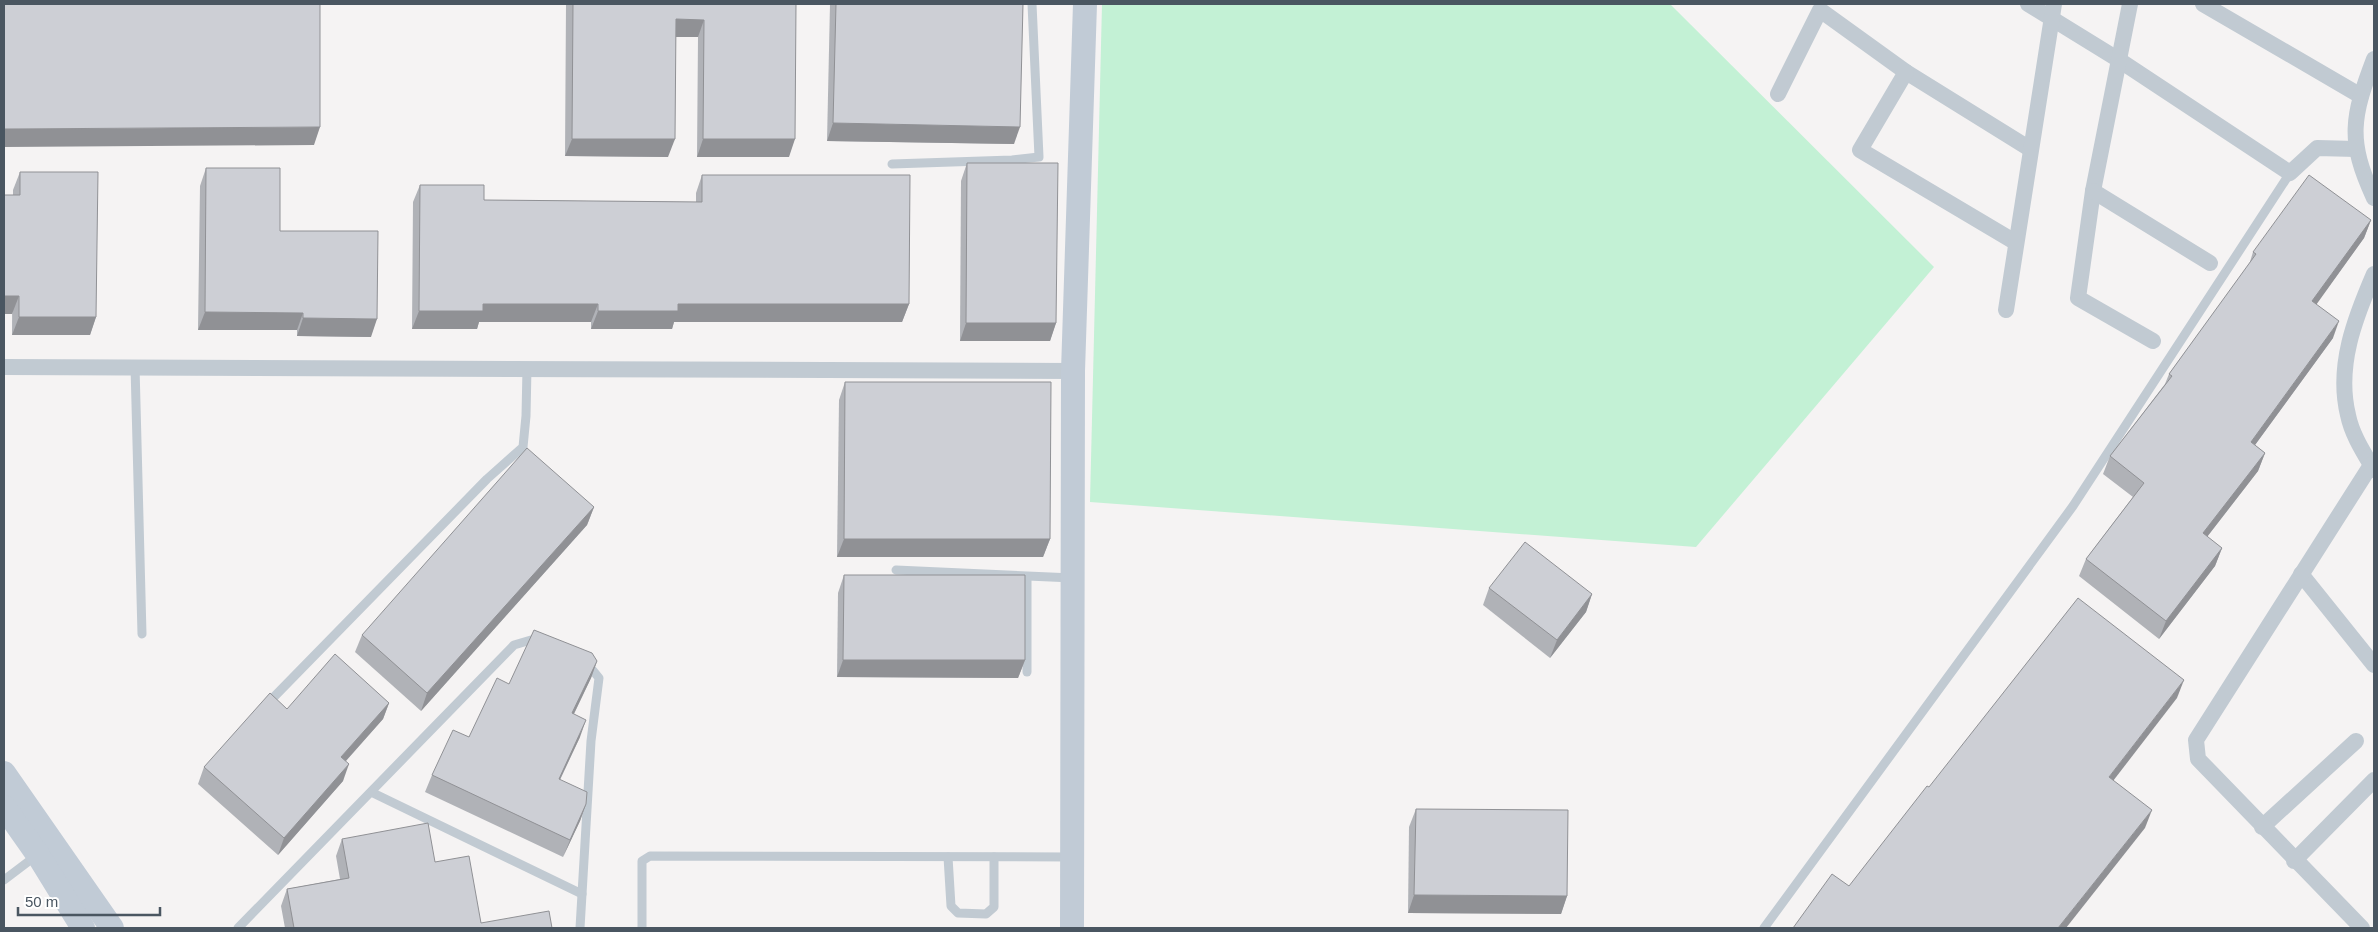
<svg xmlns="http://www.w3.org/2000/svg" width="2378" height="932" viewBox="0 0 2378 932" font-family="Arial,sans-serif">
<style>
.green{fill:#c3f1d5}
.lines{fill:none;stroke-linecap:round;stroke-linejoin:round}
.lane{stroke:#c1cad2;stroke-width:9}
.street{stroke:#c1cad2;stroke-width:16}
.secondary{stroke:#c1cbd6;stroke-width:24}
.wall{fill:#b0b2b7}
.shaded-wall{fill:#909195}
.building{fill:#cdcfd5;stroke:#909195}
</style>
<rect width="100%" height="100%" fill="#f5f3f3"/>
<polygon class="green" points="1102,4 1670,4 1934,267 1696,547 1090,502"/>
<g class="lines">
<g class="lane">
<polyline points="892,164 1012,160 1039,157 1032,4"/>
<polyline points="135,366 142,634"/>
<polyline points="896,570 1073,578"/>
<polyline points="1027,672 1027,577"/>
<polyline points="269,702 487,479 523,447 526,416 527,368"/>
<polyline points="371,792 582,894"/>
<polyline points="948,857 951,906 958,913 986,914 994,907 994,857"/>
<polyline points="4,880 37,855"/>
<polyline points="238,928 514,645 531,640 539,644"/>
<polyline points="580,928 591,741 599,678 586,662"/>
<polyline points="642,928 642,861 650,856 1072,857"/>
<polyline points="1764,928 2073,506 2290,173"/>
</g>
<g class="street">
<polyline points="2028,4 2119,60 2290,173 2317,148 2356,149"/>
<polyline points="2130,4 2093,191 2078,298 2153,341"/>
<polyline points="2203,4 2361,96"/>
<path d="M 2374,59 C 2352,117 2347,140 2374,198"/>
<polyline points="1906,72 2030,149"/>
<polyline points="1778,94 1820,10 1906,72 1860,150 2015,242"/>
<polyline points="2093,191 2210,263"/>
<path d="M 2374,274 C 2355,318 2336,366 2348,415 C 2352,435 2364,453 2374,470"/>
<polyline points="2006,310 2054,4"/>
<polyline points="4,367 1073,371"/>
<polyline points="2301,574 2374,665"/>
<polyline points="2262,827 2356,741"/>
<polyline points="2294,861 2374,780"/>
<polyline points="2362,928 2198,759 2196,740 2371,465"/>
</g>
<g class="secondary">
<polyline points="4,773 112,928"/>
<polyline points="4,807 38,855 83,928"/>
<polyline points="1072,928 1073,371 1085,4"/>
</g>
</g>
<g class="wall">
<polygon points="566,4 796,4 789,157 697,157 698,37 676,37 668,157 565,156"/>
<polygon points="830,4 1023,4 1014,144 827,141"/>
<polygon points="967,163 1056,323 1050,341 960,341 961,181"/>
<polygon points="206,168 280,231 371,337 297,336 297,330 198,330 200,186"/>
<polygon points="20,172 96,317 90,335 12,335 13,190"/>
<polygon points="702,175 909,304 902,322 674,322 672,329 591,329 591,322 479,322 477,329 412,329 413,202 420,185 484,200 696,202 696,193"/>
<polygon points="2371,220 2364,238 2316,304 2333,338 2255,445 2265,453 2258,471 2207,537 2222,548 2215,566 2159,639 2079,576 2086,559 2133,497 2103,474 2110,456 2165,384 2169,374 2249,265 2253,252"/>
<polygon points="845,382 1050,539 1043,557 837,557 839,400"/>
<polygon points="594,507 587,525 421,711 355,652 362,635"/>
<polygon points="844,575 1025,660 1018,678 837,677 838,593"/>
<polygon points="1489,588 1592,594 1586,612 1550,658 1483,605"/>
<polygon points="597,661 591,678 574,714 580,737 560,780 586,804 580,821 563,857 425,792 432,775 469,737 509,684"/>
<polygon points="389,703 383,719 346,761 343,781 278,855 198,784 204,767"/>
<polygon points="1416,809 1567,896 1561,914 1408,913 1409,827"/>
<polygon points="342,839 435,862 481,923 552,928 285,928 281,906 287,889 340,879 336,856"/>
</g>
<g class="shaded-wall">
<polygon points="676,19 704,20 698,37 669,37"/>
<polygon points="833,123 1020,127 1014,144 827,141"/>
<polygon points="320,127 314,145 4,147 4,129"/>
<polygon points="572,139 675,139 668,157 565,156"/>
<polygon points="703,139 795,139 789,157 697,157"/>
<polygon points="2371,220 2364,238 2306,319 2312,301"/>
<polygon points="4,296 19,296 12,314 4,314"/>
<polygon points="483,304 598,304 591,322 479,322 477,329 412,329 419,311"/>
<polygon points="678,304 909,304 902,322 674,322 672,329 591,329 598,311"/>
<polygon points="205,312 303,313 297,330 198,330"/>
<polygon points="19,317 96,317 90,335 12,335"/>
<polygon points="303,318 377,319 371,337 297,336"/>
<polygon points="2339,321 2333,338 2244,460 2251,442"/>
<polygon points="966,323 1056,323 1050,341 960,341"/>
<polygon points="2265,453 2258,471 2196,551 2203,533"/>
<polygon points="594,507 587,525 421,711 427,693"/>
<polygon points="844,539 1050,539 1043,557 837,557"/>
<polygon points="2222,548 2215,566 2159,639 2166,621"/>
<polygon points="1592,594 1586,612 1550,658 1557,640"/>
<polygon points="843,660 1025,660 1018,678 837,677"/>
<polygon points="597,661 591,678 566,730 572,713"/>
<polygon points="2184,680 2177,698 2103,794 2109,777"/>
<polygon points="389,703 383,719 335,773 341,757"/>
<polygon points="586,720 580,737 552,796 559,779"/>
<polygon points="349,764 343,781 278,855 284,838"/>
<polygon points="586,804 580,821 563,857 570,840"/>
<polygon points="2152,810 2145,828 2066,928 2058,928"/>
<polygon points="1414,895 1567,896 1561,914 1408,913"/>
</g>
<g class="building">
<polygon points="4,4 320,4 320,127 4,129"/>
<polygon points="573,4 796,4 795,139 703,139 704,20 676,19 675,139 572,139"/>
<polygon points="836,4 1023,4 1020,127 833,123"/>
<polygon points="967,163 1058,163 1056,323 966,323"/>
<polygon points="206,168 280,168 280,231 378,231 377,319 303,318 303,313 205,312"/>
<polygon points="20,172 98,172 96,317 19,317 19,296 4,296 4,195 20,195"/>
<polygon points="702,175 910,175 909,304 678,304 678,311 598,311 598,304 483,304 483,311 419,311 420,185 484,185 484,200 702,202"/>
<polygon points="2309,175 2371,220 2312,301 2339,321 2251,442 2265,453 2203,533 2222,548 2166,621 2086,559 2144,483 2110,456 2172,376 2169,374 2256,254 2253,252"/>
<polygon points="845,382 1051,382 1050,539 844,539"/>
<polygon points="527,448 594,507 427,693 362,635"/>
<polygon points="1525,542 1592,594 1557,640 1489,588"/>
<polygon points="844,575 1025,575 1025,660 843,660"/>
<polygon points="2078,598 2184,680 2109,777 2152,810 2058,928 1793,928 1832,874 1849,886 1927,786 1929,787"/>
<polygon points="534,630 592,653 597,661 572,713 586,720 559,779 587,792 586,804 570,840 432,775 453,730 469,737 497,678 509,684"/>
<polygon points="335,654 389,703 341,757 349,764 284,838 204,767 270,693 287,709"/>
<polygon points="1416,809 1568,810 1567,896 1414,895"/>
<polygon points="428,823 435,862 469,856 481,923 549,911 552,928 294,928 287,889 349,878 342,839"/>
</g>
<rect width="2378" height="932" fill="none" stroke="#4a5661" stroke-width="10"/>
<path d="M18 907v8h142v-8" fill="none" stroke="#4a5661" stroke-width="2.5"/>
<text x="25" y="907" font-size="15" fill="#4a5661" stroke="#ffffff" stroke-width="4" paint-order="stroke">50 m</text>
</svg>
